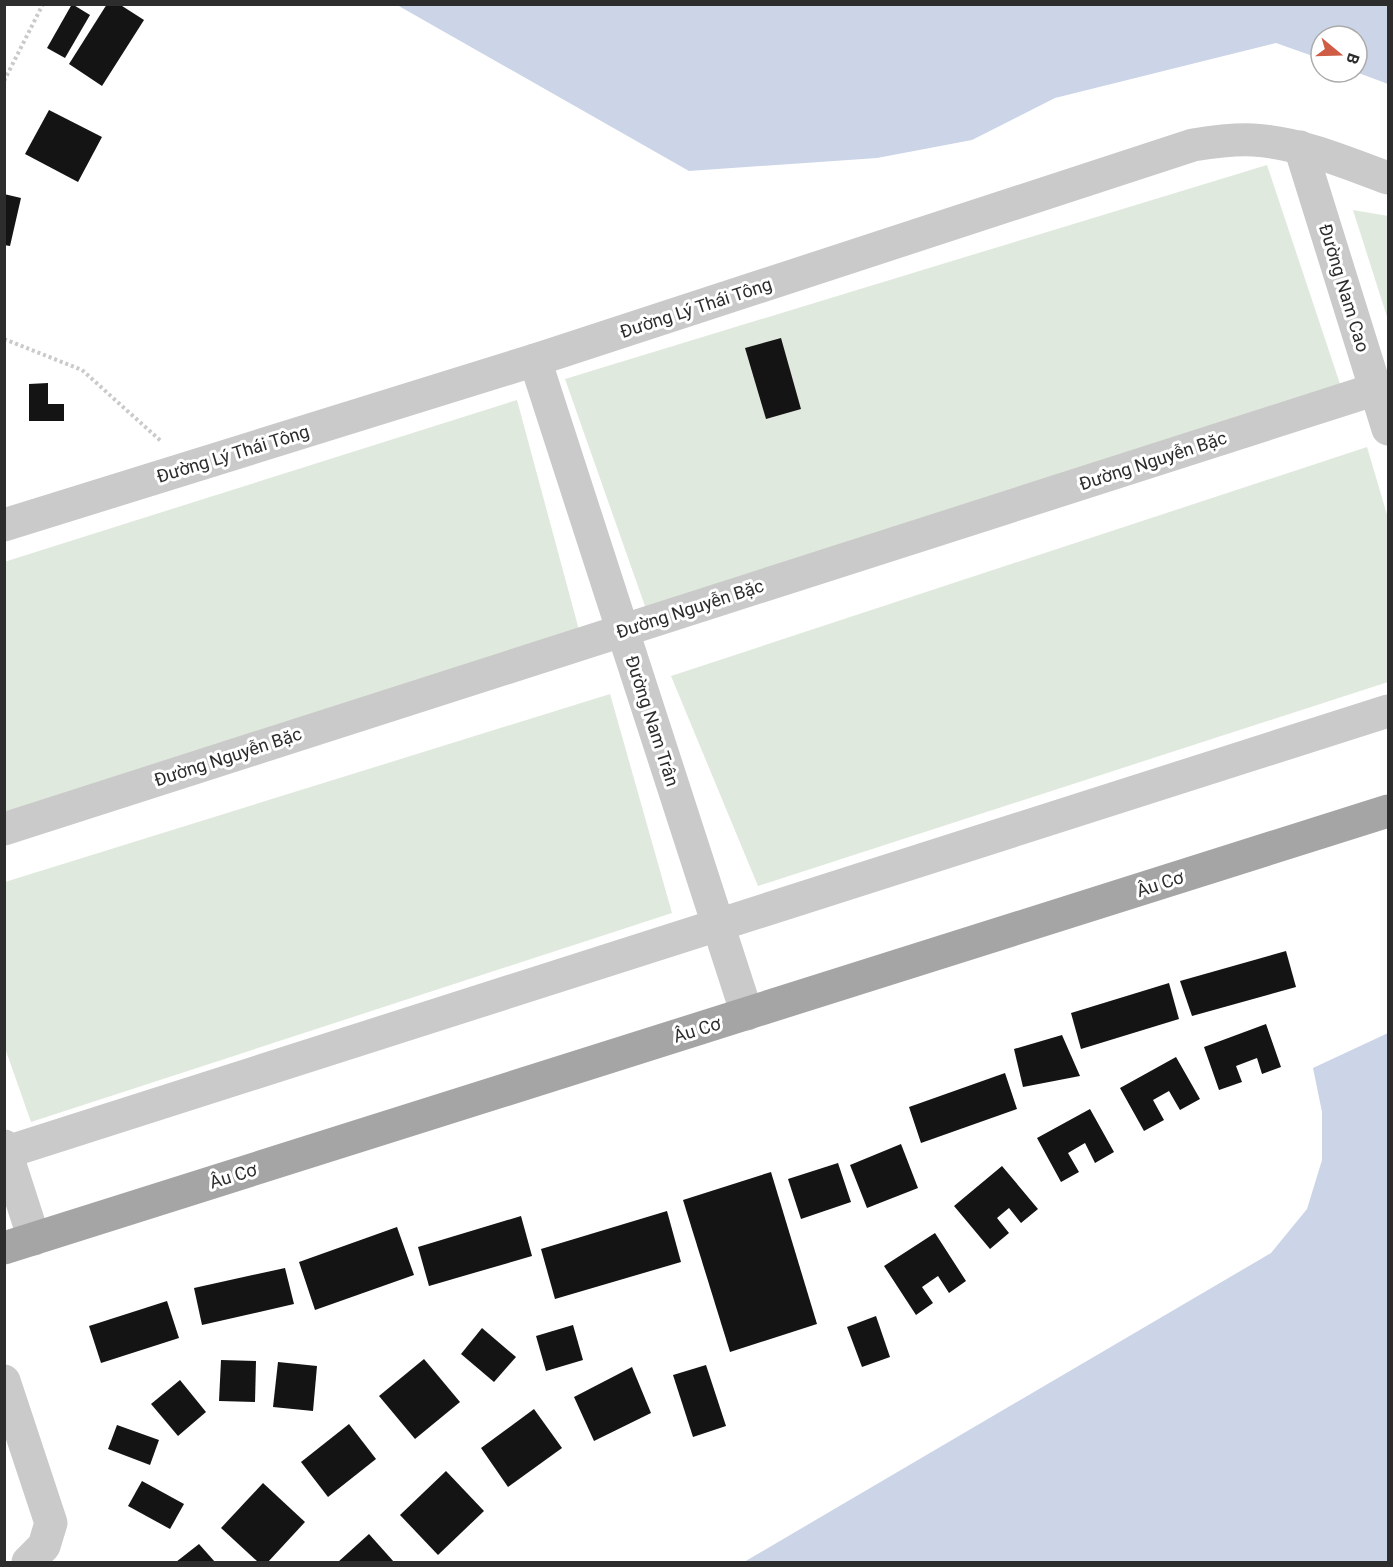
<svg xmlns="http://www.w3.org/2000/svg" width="1393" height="1567" viewBox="0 0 1393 1567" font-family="Roboto,sans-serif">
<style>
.green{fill:#e0e9dd}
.water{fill:#cbd5e7}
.building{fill:#141414}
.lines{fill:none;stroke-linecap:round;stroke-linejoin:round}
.path{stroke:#cacaca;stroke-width:4;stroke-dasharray:3 3;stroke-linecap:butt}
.minor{stroke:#cacaca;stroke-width:33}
.major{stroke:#a5a5a5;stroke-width:33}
.labels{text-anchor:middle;stroke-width:6;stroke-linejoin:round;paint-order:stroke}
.street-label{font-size:18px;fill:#2d2d2d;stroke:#fff}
</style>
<rect width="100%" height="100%" fill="#fff"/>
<g class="green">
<polygon points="1267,165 1343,393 652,626 565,379"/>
<polygon points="1353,210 1388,216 1388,320"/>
<polygon points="517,400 579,630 5,819 4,562"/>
<polygon points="1367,447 1388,518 1388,682 758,886 671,676"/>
<polygon points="610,694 672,913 31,1122 5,1048 5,882"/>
</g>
<g class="water">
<polygon points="397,5 1388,5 1388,84 1356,72 1357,36 1321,36 1321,59 1276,43 1055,98 972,140 877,158 689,171"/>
<polygon points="1388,1033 1388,1562 744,1562 1271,1253 1307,1209 1322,1160 1322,1112 1313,1068"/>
</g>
<g class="building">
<polygon points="72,4 90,15 65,58 47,48"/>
<polygon points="107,4 119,4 144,20 102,86 69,64"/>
<polygon points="49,110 102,137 78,182 25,154"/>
<polygon points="4,194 21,198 10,246 4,245"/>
<polygon points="781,338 801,409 766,419 745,348"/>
<polygon points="48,383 48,404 64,404 64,421 29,421 29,384"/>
<polygon points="1286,951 1296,987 1192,1016 1180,981"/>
<polygon points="1169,983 1179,1019 1081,1049 1071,1013"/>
<polygon points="1266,1024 1281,1067 1262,1074 1257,1058 1236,1066 1242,1082 1219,1090 1204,1047"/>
<polygon points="1062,1035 1080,1076 1023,1087 1014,1049"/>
<polygon points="1176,1057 1200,1099 1180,1110 1169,1091 1153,1100 1164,1120 1144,1131 1120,1088"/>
<polygon points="1005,1073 1017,1109 921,1143 909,1107"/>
<polygon points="1090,1109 1114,1152 1095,1163 1085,1143 1068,1153 1079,1172 1061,1182 1037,1138"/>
<polygon points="901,1144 918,1188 867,1208 850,1165"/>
<polygon points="838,1163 851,1202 801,1219 788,1179"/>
<polygon points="1002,1166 1038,1209 1021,1223 1009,1208 997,1218 1009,1233 990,1249 954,1206"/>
<polygon points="771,1172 817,1324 730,1352 683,1200"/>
<polygon points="667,1211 681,1262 555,1299 541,1249"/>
<polygon points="521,1216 532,1256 429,1286 418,1247"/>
<polygon points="397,1227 414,1275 315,1310 299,1262"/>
<polygon points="935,1233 966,1281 949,1293 938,1276 922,1287 933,1303 916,1315 884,1266"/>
<polygon points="285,1268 294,1304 202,1325 194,1288"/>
<polygon points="167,1301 179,1338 101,1363 89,1326"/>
<polygon points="876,1316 890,1357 862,1367 847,1327"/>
<polygon points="573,1325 583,1360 546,1371 536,1336"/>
<polygon points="482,1328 516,1357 494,1382 461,1354"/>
<polygon points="424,1359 460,1402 415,1439 379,1396"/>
<polygon points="221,1360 256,1361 255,1402 219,1401"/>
<polygon points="278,1362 317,1366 313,1411 273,1407"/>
<polygon points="706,1365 726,1426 693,1437 673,1375"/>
<polygon points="632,1367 651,1413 594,1441 574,1397"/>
<polygon points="180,1380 206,1412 178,1436 151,1404"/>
<polygon points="534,1409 562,1448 508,1487 481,1448"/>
<polygon points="349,1424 376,1459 328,1497 301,1462"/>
<polygon points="117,1425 159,1440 150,1465 108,1449"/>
<polygon points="446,1471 484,1511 438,1555 400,1515"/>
<polygon points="142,1481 184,1504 170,1529 128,1506"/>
<polygon points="263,1483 305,1522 268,1562 258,1562 221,1528"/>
<polygon points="369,1534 394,1562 338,1562"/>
<polygon points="199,1544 215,1562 176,1562"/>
</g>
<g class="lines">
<g class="path">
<polyline points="4,81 43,4"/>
<polyline points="4,339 82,370 162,442"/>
</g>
<g class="minor">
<polyline points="1300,147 1388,429"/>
<polyline points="535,360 747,1014"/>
<path d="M 4,525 L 535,360 L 1193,145 C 1212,142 1233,139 1253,140 C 1301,143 1344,162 1388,178"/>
<polyline points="4,829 1376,389"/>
<polyline points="4,1146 34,1239"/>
<polyline points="7,1152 1388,711"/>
<polyline points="4,1381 51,1523 44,1546 28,1562"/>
</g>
<polyline class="major" points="4,1248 1388,811"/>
</g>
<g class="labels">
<g class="street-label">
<text transform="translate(1344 288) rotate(73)" y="6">Đường Nam Cao</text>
<text transform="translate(696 308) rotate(-18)" y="6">Đường Lý Thái Tông</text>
<text transform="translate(233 454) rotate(-17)" y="6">Đường Lý Thái Tông</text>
<text transform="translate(1153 461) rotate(-18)" y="6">Đường Nguyễn Bặc</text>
<text transform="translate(690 609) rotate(-18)" y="6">Đường Nguyễn Bặc</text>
<text transform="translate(652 721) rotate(72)" y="6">Đường Nam Trân</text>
<text transform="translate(228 757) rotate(-18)" y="6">Đường Nguyễn Bặc</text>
<text transform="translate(1160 884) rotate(-18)" y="6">Âu Cơ</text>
<text transform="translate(697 1030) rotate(-17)" y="6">Âu Cơ</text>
<text transform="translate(233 1176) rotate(-17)" y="6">Âu Cơ</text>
</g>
</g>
<rect width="1393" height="1567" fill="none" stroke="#2d2d2d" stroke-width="12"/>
<g transform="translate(1339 54) rotate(109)"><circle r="28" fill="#ffffff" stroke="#ababab" stroke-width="1.5"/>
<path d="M0-4.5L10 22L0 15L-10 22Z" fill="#cf5c45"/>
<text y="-9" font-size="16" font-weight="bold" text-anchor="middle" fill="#2d2d2d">B</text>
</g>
</svg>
